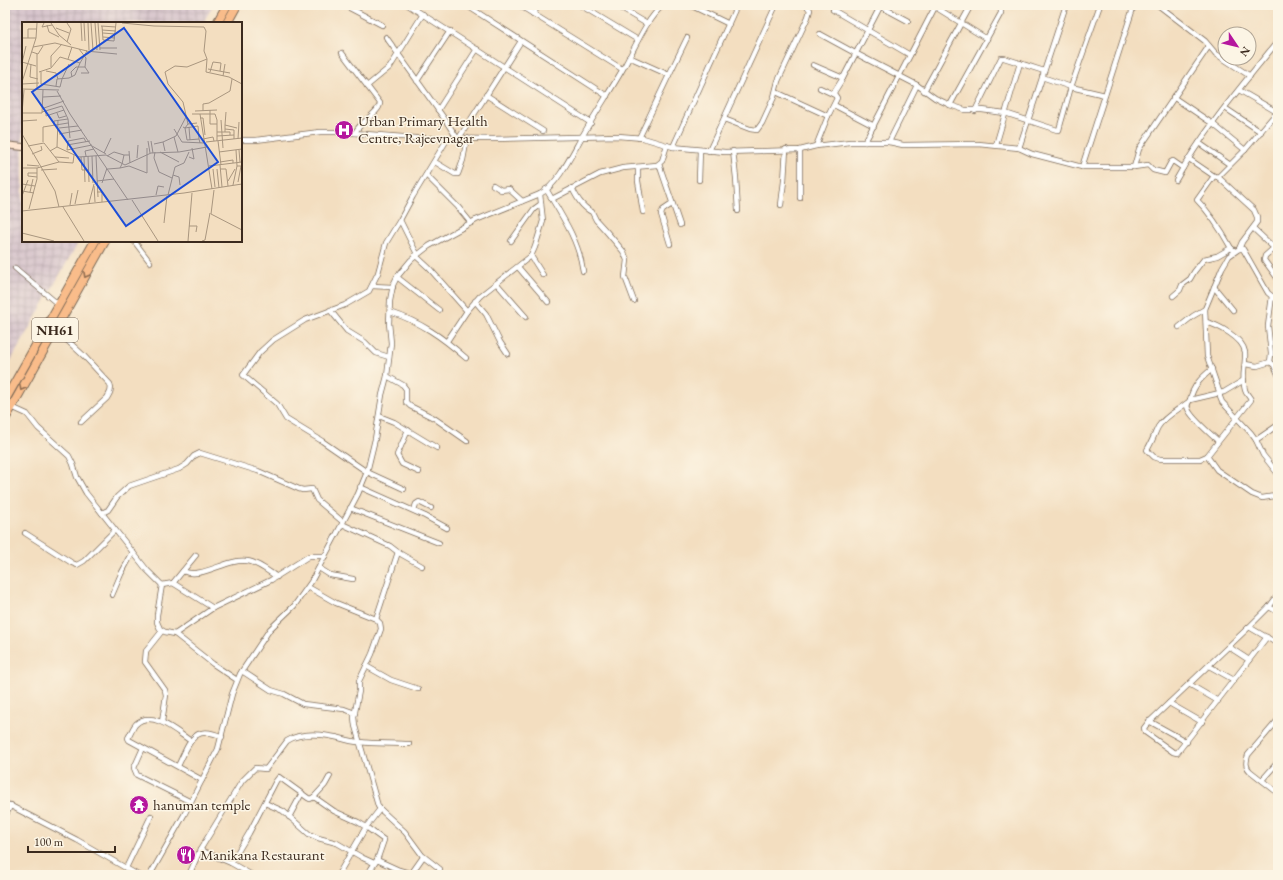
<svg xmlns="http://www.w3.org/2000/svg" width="1283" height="880" viewBox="0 0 1283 880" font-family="'EB Garamond',serif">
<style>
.industrial{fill:url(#industrial-grid)}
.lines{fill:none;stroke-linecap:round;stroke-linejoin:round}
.street-casing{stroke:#7b6957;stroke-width:6}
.secondary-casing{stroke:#7b6957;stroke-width:8}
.highway-casing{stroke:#7b6957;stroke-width:10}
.street{stroke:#fff;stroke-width:4.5}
.secondary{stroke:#fde4d0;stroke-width:6}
.highway{stroke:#f9bc8a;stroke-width:8}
.oneway{stroke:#906c4f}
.labels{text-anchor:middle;stroke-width:3;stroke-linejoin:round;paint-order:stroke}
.shield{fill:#fcf5e5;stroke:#75675a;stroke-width:1}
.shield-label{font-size:14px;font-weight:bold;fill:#3b2a1e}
.poi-label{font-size:15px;fill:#3b2a1e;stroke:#fcf5e5;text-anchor:start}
.inset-road{fill:none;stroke:#a9967f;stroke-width:1}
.view{fill:#1d4ed8;fill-opacity:0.15;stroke:#1d4ed8;stroke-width:2}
.inset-edge{fill:none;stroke:#3b2a1e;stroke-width:2}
</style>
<defs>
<pattern id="industrial-grid" width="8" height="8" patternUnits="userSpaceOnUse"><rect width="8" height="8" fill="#d1bdc8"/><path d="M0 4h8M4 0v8" fill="none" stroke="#ab9aa2"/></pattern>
</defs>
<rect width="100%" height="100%" fill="#fcf5e5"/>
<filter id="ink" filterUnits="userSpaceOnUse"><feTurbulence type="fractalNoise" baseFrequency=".025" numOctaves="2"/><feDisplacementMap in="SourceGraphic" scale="8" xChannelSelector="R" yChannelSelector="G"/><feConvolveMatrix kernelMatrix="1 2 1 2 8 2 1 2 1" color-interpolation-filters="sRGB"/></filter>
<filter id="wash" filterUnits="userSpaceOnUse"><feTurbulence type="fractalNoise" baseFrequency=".012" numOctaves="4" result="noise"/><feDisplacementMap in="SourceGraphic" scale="16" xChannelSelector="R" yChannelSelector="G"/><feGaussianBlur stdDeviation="0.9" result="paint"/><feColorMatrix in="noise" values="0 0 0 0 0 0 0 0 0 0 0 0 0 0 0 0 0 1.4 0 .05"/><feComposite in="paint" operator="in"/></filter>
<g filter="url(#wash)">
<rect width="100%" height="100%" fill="#f3dec0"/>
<polygon class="industrial" points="5,5 213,5 203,23 23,23 23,241 79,241 5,371"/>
</g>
<g filter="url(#ink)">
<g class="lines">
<defs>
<g id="street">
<polyline points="344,5 382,25"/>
<polyline points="408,5 591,123"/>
<polyline points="466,5 607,96"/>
<polyline points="519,5 622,69"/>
<polyline points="580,5 638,40"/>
<polyline points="615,5 647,24"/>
<polyline points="690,5 729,24"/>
<polyline points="932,5 987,39"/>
<polyline points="1158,5 1205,41 1216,54 1250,76"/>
<polyline points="880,6 908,21"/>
<polyline points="833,10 910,55"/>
<polyline points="533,14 539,5"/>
<polyline points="820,34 855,53 917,85 935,98 950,105 965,110 982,110 1005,113 1057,130 1059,130 1060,126 1071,87 1100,5"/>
<polyline points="386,37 446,121 457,138"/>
<path d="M 342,53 L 380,103 C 380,113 359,122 355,133"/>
<polyline points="629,57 669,75 639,138"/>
<polyline points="813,65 843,78"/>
<polyline points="669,75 687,38"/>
<polyline points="1042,77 1071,87 1105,95"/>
<polyline points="417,81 450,31"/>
<polyline points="367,86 390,67 423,14"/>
<polyline points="1239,90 1277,112"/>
<polyline points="924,91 971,5"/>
<polyline points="776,92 828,116"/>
<polyline points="833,94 843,78 881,5"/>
<polyline points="486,95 543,131"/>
<polyline points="1173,97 1213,124 1245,150"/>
<polyline points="834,105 874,126"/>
<polyline points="950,105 1001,13 1001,10 997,6 990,5"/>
<polyline points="1225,108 1261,132"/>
<polyline points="438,110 477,49"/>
<polyline points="975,111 1001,58 1004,58 1044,71"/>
<polyline points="724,119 750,129 757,130 762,123 774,97 778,81 808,17 810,10 806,5"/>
<polyline points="459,138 521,41"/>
<polyline points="241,140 256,140 320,132 341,132 415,138 493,139 618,136 643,138 673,147 725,152 800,150 816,146 850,142 889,142 903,145 978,144 1019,148 1032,154 1082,167 1134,167 1148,165 1153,170 1165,173 1171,162 1173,161 1183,168"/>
<polyline points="865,142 935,7"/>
<polyline points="889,142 917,85"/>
<polyline points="1199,143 1229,164"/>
<polyline points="996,145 1020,63"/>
<polyline points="816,146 828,116 837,98 835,95 820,88"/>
<polyline points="673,147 737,5"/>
<polyline points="1019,148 1066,5"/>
<polyline points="800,150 800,198"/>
<polyline points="709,151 776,5"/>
<polyline points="733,151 736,178 738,211"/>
<polyline points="1189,159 1214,176"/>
<polyline points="435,162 455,174 458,174 463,160 467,138"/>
<polyline points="659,164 680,225"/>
<polyline points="638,167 638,181 643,212"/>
<polyline points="1082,167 1134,5"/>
<polyline points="1134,167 1139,149 1143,143 1209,46"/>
<polyline points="426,175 458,207 471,223"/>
<polyline points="1218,177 1254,210 1257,217 1257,222 1242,242 1239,249 1229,256 1222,268 1205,309 1207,356 1219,391 1220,397 1222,402 1251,433 1256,440"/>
<polyline points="699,180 700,150"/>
<path d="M 1176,180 C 1203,131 1243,84 1278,41"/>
<polyline points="493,185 501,190 509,189 522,201"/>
<path d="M 572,188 C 577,198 582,207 592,212 L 596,220 L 606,231 L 623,251 L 627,260 L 625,277 L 634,301"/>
<path d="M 546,189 C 562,216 579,241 583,271"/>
<polyline points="552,199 600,174 623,168 657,165 662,161 667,145"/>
<polyline points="781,205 784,181 786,149"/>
<polyline points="400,220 386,243 378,273 369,291 345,305 305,320 273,340 260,352 243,375 277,404 286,419 322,441 367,472 404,489"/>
<polyline points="1253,228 1272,246 1276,247"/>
<polyline points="134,241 150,262"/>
<polyline points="511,241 534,209 541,204"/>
<polyline points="670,244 661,214 663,210 672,204"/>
<polyline points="1275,247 1265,256 1264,260 1278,279"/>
<polyline points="1239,249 1243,249 1268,293 1278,301"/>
<path d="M 1235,251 L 1231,248 C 1221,230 1211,214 1197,200 L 1214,176 L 1218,177 L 1245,150 L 1278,111"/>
<polyline points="417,254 400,220 413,196 448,138"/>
<polyline points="415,255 429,268 467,311 447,341"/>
<polyline points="531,256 543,275"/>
<polyline points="518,267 548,302"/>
<polyline points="15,268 59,305"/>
<polyline points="397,277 439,310"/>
<polyline points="497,284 526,317"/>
<polyline points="372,286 393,287"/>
<polyline points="1214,287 1233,310"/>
<polyline points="1173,296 1180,290 1182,285 1190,279 1194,272 1204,259 1217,256 1231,248"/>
<polyline points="475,301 486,314 500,342 508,354"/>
<polyline points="330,310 347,331 365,342 376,353 389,357"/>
<polyline points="467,311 480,296 531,256 535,247 543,221 540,194"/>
<path d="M 390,312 C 421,322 442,337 466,358"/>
<polyline points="1179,327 1193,316 1205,309"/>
<path d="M 55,329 L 84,356 L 110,384 C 112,390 110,393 107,398 L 81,422"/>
<polyline points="1270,362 1271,354 1268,326 1272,296"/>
<polyline points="1245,364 1257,366 1270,362 1274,365 1278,374"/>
<polyline points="387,376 403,385 406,389 406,402 410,406 434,418 467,441"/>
<path d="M 1190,400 C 1193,386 1201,378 1212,369"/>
<path d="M 1187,403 C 1178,410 1164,417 1158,427 C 1154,435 1152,442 1147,450 L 1154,457 L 1160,459 L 1200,459 L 1207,456 L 1251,400 C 1250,397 1246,394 1245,390 C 1241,376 1246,365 1245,352 C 1243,338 1218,325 1206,322"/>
<polyline points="5,404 27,414 38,428 69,456 73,464 77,477 86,493 147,570 162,585 173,583 196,555"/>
<polyline points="379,416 394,422 437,448"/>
<polyline points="1278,425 1256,440 1263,455 1278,474"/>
<polyline points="408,430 397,455 402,464 419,472"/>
<path d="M 1218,441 C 1210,433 1192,419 1188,409 C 1186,405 1188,403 1190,400 L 1224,392 L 1244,380"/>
<polyline points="1207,456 1217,470 1252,494 1262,498 1275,496 1278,493"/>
<polyline points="360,487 425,516 447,528"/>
<polyline points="350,508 439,543"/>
<polyline points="414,510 416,504 419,502 431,508"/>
<polyline points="102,513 108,510 117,497 129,486 179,469 187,464 194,456 200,453 258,471 299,489 303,490 312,489 317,500 343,522"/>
<polyline points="342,524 390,546 399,553 422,566"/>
<polyline points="25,533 72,563 77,565 84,561 115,530"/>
<polyline points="319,568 330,575 353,579"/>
<path d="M 183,571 C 201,580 227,558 247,561 C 257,562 268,571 277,577"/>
<polyline points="173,583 213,608"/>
<polyline points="162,585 157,615 157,622 160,629 165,632 175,634 213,664 237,680"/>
<polyline points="308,587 336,603 376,619 398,552"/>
<polyline points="112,595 121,574 133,552"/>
<polyline points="1269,607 1278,612"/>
<polyline points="376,619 380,623 381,629 372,654 359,681 359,691 354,717 355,726 378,806 380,809 405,832 422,855 440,869 437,875"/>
<polyline points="1249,627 1278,644"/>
<polyline points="175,634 213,608 271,580 309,556 325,556"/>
<polyline points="1267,637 1177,753 1173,752 1145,732 1144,728 1147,724 1249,627 1269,607 1278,595"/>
<polyline points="1229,647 1249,660"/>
<polyline points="366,666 391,680 418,689"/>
<polyline points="1209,666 1234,680"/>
<polyline points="242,671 271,690 284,694 303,704 344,709 355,713"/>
<polyline points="1189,684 1218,701"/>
<polyline points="1169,703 1202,722"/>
<path d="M 1278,720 L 1248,755 C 1246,762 1245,766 1250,771 L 1278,793"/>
<polyline points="1149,721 1187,742"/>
<polyline points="162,722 166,695 165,690 145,662 146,651 162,631"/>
<path d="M 191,741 C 177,732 152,709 136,724 C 133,727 131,733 128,738 L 129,740 L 202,780"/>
<polyline points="143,748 134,768 137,775 191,802"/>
<path d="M 178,766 C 189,744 193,723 222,737"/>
<polyline points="1262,780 1278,762"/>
<polyline points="314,797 325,785 330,776"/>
<polyline points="5,803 77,840 138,875"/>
<polyline points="265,803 283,811 309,834 318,838 337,843 363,858 374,863"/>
<polyline points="5,816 11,805"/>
<polyline points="289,817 302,793"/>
<polyline points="200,850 231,863 249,833 276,781 279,777 308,798 310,799 314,797 334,811 358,822 366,827 380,809"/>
<polyline points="231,863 252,875"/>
<polyline points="126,868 151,816"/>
<polyline points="411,874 423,857"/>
<path d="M 150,875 L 184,815 L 218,749 L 232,694 L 240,674 L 270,629 L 294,606 L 311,582 L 358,494 L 367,472 L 375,439 L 382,395 L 387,376 L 391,343 L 389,323 L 390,301 L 393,285 L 397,277 L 411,260 L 429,246 L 476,220 L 540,194 C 558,185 573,152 583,135 C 596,112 611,90 624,67 C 636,46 645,21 663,5"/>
<path d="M 189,875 L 200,850 L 242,781 L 255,768 L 266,769 L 287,741 C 304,730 329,735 347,740 C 351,741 355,742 359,742 C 376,744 393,743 409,744"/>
<polyline points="338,875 366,827 384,840 377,860"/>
<polyline points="367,875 377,860 399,870 416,875"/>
</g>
<polyline id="secondary" points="5,145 23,147"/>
<g id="highway">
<polyline points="217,23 227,5"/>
<polyline points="227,23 237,5"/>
<polyline points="5,400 95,241"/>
<polyline points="5,419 105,241"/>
</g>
</defs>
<use href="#street" class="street-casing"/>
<use href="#secondary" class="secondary-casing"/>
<use href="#highway" class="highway-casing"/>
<use href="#street" class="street"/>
<use href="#secondary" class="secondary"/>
<use href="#highway" class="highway"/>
</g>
<defs><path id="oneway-chevron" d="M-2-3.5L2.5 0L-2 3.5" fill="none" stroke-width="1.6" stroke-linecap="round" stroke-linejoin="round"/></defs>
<g class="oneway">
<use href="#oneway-chevron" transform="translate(86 275) rotate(119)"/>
<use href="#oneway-chevron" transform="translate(22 388) rotate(119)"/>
</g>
</g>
<defs>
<symbol id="hospital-disc" viewBox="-11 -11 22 22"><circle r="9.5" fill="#b5179e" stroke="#fcf5e5"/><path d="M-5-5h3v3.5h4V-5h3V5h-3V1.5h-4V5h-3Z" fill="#fff"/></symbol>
<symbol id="temple-disc" viewBox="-11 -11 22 22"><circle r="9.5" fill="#b5179e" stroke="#fcf5e5"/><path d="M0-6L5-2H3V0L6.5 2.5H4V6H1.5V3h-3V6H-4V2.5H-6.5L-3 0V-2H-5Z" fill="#fff"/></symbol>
<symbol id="restaurant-disc" viewBox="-11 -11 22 22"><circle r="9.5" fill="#b5179e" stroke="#fcf5e5"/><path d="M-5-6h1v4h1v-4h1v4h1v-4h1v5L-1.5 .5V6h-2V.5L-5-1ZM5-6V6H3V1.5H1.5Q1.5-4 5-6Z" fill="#fff"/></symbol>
</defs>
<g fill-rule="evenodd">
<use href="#hospital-disc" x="333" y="119" width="22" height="22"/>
<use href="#temple-disc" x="128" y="794" width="22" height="22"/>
<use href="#restaurant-disc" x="175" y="844" width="22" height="22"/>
</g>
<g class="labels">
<rect class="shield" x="32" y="318" width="46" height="24" rx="3"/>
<g class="shield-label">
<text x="55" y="335">NH61</text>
</g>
<g class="poi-label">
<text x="358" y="126">Urban Primary Health<tspan x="358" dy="17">Centre, Rajeevnagar</tspan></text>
<text x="153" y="810">hanuman temple</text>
<text x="200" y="860">Manikana Restaurant</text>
</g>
</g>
<g transform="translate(22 22)">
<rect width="220" height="220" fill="#f3dec0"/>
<path class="inset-road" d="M 22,1 L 20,5 L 30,3M 29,1 L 37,13 L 49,23M 45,1 L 49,7 L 45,20M 59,1 L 60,19M 62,1 L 63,19M 66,1 L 67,28M 69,1 L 71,28M 73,1 L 75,28M 76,1 L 78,28M 100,1 L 132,4 L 182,5 L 184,9 L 182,29 L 185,37 L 184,50 L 207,55 L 220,62M 25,3 L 27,10 L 37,15M 79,4 L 94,5M 80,4 L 81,18 L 92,19 L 94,1M 34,6 L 47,11M 80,8 L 94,9M 81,11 L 93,12M 81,15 L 93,16M 0,16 L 14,16M 6,16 L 6,7 L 15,7M 11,25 L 33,21 L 65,29 L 58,41 L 38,35 L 29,46 L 17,50M 78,26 L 95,26M 57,27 L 64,36 L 63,45M 64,29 L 95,32M 10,30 L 16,32 L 21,24M 15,32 L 15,68M 46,37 L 50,25M 0,40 L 14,44M 0,41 L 4,24M 9,42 L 8,55 L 16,57M 29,45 L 29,34 L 40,22M 186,47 L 208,51M 24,49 L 34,51 L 36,57M 19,50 L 19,62 L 38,65 L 40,57M 188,50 L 191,40 L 199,41 L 198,49M 201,54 L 203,42M 50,55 L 49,50 L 54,45 L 63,45 L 67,51 L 59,51M 40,57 L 47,42M 0,60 L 14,16 L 15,1M 0,62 L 17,61M 34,64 L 35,57 L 47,56 L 53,53 L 58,41M 0,67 L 37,68M 35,69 L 48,92 L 106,178M 21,75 L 39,74M 22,86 L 42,79M 188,88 L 188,92 L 193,92 L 195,98 L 195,119M 24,89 L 24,94 L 42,88M 173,89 L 195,88M 181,89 L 181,82 L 187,81 L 208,69 L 210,57M 20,90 L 40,84 L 46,97 L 48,116M 0,91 L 20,91 L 21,68M 0,91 L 2,68M 35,91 L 37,96 L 44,94M 170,92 L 188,92 L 188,102 L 195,102M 178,92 L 190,167M 178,96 L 181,96 L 183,113M 199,98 L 201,126M 0,99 L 15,98M 175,101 L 166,102 L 161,80 L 146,62 L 143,50 L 153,44 L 165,45 L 185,37M 166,102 L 163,106 L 176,104 L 177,117M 32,103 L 32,99 L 46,97M 203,103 L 204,90M 161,105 L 163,106 L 165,118 L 177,117 L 178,121M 167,105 L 168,118M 37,106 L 56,104M 152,107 L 160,120 L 182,121M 203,107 L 212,108 L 212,113M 195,110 L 208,110 L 208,113M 203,110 L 203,103 L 215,106M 0,112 L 33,169 L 37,185M 37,112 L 60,108M 195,114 L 212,113 L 212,117M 152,115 L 156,130M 181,117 L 191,115 L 192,119M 216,117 L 217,100M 126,119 L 128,131M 129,119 L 131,131M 196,119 L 199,143M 21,120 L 21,105 L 46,101M 141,120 L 154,114 L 164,95M 184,120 L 220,116M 132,122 L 141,120 L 143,129M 45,123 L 68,119M 6,124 L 22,121 L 37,140M 70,124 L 84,132M 35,125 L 36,98M 45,128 L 46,119 L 62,116 L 64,120M 45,128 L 70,123M 214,128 L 215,144 L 220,144M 217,128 L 218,140M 28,129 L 35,125 L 57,135 L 84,133 L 103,143 L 129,131 L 157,130 L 185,125M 107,129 L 108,141M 133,130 L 132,136 L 137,150 L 150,156M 138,130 L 157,140M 197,130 L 220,127M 82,131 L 89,116M 10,132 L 20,128 L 19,124M 64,134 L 63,129 L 72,127M 66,134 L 67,160M 70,134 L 71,161M 74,134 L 76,175M 85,134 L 92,130 L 102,133M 33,135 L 47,136M 59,135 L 60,148 L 67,148M 62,135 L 63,160M 167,135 L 172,137 L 170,126M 115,136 L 116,123M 198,140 L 211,138 L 211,141M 100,142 L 102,133 L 107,133M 5,143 L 17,144M 198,143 L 200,165M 187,144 L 220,140M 0,146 L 15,146 L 37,140 L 51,141 L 52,133M 98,146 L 107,144 L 125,151 L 125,126M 86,147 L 98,146 L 100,142M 191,147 L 193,165M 195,147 L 197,166M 198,147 L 204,147 L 206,164M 19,148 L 35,147M 151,153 L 157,155 L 158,163M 15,155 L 6,154 L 6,151 L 15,151M 75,159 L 92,157M 206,159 L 213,147M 216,160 L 219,144M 80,161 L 85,146M 0,162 L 13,164M 211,163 L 215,144M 72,164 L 73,180M 192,168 L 189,192 L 220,208M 0,169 L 12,171M 8,170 L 11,157M 75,170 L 80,170 L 80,180M 134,173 L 136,164 L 142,165M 146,173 L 153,145 L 162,141 L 167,130M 0,174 L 6,158M 110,178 L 136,219M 67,181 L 72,162M 53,182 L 56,168M 48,183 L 50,171M 41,185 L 62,219M 7,187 L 15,157 L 15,146M 0,189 L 162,171 L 220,162M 142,201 L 145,174M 167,204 L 175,204 L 174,210M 0,211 L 32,219M 166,219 L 170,171M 180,219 L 183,218 L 188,191"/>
<path class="view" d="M 102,6 L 196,140 L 104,204 L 10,70 Z"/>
<rect width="220" height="220" class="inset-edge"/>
</g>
<rect width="1283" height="880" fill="none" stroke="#fcf5e5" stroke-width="20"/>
<g transform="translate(1237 46) rotate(125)"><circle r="19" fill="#fcf5e5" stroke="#afa495"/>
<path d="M0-3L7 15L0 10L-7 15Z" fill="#b5179e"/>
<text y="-6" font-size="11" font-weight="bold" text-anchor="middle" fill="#3b2a1e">N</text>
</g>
<path d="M28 846v6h87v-6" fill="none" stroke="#3b2a1e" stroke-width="2"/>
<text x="34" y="846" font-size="12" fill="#3b2a1e" stroke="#fcf5e5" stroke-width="3" paint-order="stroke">100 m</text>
</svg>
